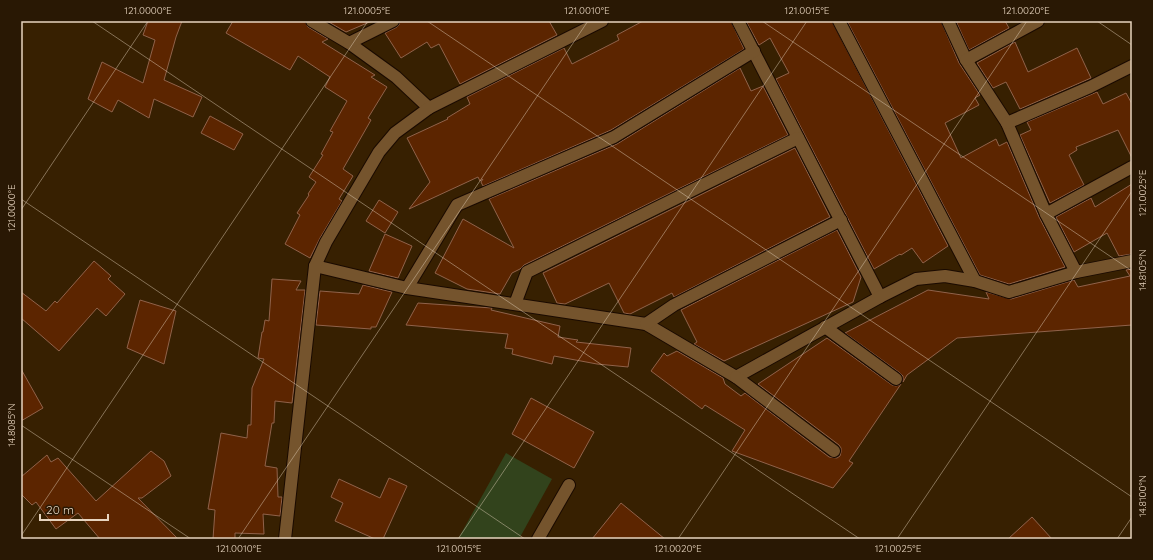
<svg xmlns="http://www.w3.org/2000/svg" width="1153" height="560" viewBox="0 0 1153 560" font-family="Quicksand,sans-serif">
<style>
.green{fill:#32431c}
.building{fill:#5c2500;stroke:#90624a}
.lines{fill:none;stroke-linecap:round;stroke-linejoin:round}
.minor-casing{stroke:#1a0a00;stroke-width:14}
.minor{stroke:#75542d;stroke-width:12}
.ticks{fill:none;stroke:#e7d4bf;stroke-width:1;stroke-opacity:0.45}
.neatline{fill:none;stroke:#e7d4bf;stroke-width:1.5}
.ticks-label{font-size:10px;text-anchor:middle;fill:#e7d4bf}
</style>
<rect width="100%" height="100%" fill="#372001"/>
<polygon class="green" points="506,453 552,479 519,539 458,539"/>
<g class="building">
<polygon points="148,21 182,21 176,37 164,80 202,97 193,117 154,99 149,118 118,100 112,112 88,99 102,62 143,83 155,40 143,35"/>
<polygon points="233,21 305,21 308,27 328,39 322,42 375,75 371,77 387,87 368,118 371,120 343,169 353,176 339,199 342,201 320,238 310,258 285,244 300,215 297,213 309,195 308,194 316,182 309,177 323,155 321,154 333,132 330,131 347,101 325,87 330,77 298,56 290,70 226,33"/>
<polygon points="327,21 372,21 346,32"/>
<polygon points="400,21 549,21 557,35 460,84 439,44 431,48 427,42 401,58 385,33 397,27 399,25"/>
<polygon points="643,21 731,21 744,49 611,130 483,186 481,182 483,179 480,181 478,177 409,209 430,182 407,138 448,119 447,118 470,104 467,97 564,48 572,64 619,40 617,35"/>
<polygon points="746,21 832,21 948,246 923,263 912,248 901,255 900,254 874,269 776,79 789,73 770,38 759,45"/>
<polygon points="847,21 941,21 959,63 980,95 975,98 979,105 945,123 961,158 996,139 999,146 1007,142 1039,217 1065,267 1009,284 980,275"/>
<polygon points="956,21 1005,21 1009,28 969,50"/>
<polygon points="1015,42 1028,72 1077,48 1091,78 1020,109 1006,82 993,88 977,63"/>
<polygon points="740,68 751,91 763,86 788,135 524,265 520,269 512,273 500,294 467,289 435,273 463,219 514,248 489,199 617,144"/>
<polygon points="1097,92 1103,104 1126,93 1132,104 1132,158 1118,130 1076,147 1077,150 1069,155 1084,185 1050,203 1020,135 1031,130 1027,122"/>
<polygon points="210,116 243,134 234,150 201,133"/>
<polygon points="795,148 830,217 674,297 672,293 630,314 624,313 609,283 565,304 557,303 543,273"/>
<polygon points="1132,184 1132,254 1119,256 1107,233 1074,252 1056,217 1091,198 1095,207"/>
<polygon points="379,200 398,212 385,233 366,221"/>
<polygon points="837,230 861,277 853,302 724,361 694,344 697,342 681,310"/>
<polygon points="385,234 412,246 398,278 369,271"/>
<polygon points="94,261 111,276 108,279 125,294 106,316 97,308 59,351 21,318 21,292 46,311 55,301 57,303"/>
<polygon points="1132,269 1132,325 957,338 907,375 903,382 903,376 900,373 845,333 928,290 989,299 986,292 1011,299 1074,280 1078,287 1130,276 1126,270"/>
<polygon points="272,279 301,281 296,290 305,290 292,403 275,401 274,423 272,423 265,466 277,468 278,497 282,497 280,516 263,514 264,534 235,533 235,539 213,539 215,510 208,509 221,433 247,438 248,425 251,425 252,388 264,359 258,358 262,332 263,332 265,320 269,321"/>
<polygon points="363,285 392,292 376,327 371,327 371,329 316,325 320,291 359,294"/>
<polygon points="140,300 176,311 164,364 127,348"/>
<polygon points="418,303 492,308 491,310 560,326 558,337 578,340 576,342 631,348 628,367 597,364 554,356 552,364 512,354 513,349 505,348 508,334 406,325"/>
<polygon points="827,338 892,385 896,386 901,384 849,461 853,463 833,488 732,451 745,430 705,405 702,409 651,371 664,353 667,356 677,351 723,378 725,384 741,396 745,393 829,457 837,458 840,456 841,452 841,448 839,445 758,384"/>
<polygon points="21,369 43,408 21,421"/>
<polygon points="531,398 594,432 574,468 512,434"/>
<polygon points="151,451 164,461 171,476 142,498 138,498 178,539 100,539 78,513 56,529 36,502 32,505 21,494 21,477 47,455 51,462 58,458 96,501"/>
<polygon points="389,478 407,486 383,539 375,539 335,521 343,503 331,497 339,479 380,498"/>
<polygon points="621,503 665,539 592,539"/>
<polygon points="1032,517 1052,539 1008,539"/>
</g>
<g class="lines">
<defs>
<g id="minor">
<polyline points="312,21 349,43 396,77 429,108"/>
<polyline points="738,21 880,297"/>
<polyline points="839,21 975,281"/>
<polyline points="948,21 966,60 1007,123 1046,214 1076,272"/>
<polyline points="349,43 393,21"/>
<polyline points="966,60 1038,21"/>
<polyline points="1007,123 1090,87 1132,66"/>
<polyline points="1046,214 1132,167"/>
<polyline points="315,266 407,288 646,324 736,377 880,297 916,279 945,276 975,281 1009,292 1076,272 1132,261"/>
<polyline points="407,288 457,205 614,137 754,51"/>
<polyline points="515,304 527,272 798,138"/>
<polyline points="646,324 674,305 841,220"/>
<polyline points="825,327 896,379"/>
<polyline points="736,377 834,451"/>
<polyline points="285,539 315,266 326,242 379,152 395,133 429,108 602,21"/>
<polyline points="538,539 569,485"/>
</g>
</defs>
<use href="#minor" class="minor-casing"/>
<use href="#minor" class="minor"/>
</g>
<path class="ticks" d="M 92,21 L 860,539M 427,21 L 1132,497M 762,21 L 1132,271M 1097,21 L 1132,45M 21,199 L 525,539M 21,210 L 148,21M 21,425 L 191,539M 21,536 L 368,21M 238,539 L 588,21M 458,539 L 807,21M 678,539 L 1027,21M 897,539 L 1132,191M 1117,539 L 1132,517"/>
<rect width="1153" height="560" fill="none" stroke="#291804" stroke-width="44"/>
<path d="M40 514v6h68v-6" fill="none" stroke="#e7d4bf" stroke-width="2"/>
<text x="46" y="514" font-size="12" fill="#e7d4bf" stroke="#291804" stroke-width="3" paint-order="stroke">20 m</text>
<rect x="22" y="22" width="1109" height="516" class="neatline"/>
<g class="ticks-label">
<text x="148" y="14">121.0000°E</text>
<text x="367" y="14">121.0005°E</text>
<text x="587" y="14">121.0010°E</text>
<text x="807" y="14">121.0015°E</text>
<text x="1026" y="14">121.0020°E</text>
<text transform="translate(1142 193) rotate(-90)" y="4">121.0025°E</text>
<text transform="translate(11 208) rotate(-90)" y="4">121.0000°E</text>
<text transform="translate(1142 270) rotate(-90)" y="4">14.8105°N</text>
<text transform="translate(11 425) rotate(-90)" y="4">14.8085°N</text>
<text transform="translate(1142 496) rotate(-90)" y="4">14.8100°N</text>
<text x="239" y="552">121.0010°E</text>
<text x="459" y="552">121.0015°E</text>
<text x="678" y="552">121.0020°E</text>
<text x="898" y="552">121.0025°E</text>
</g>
</svg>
